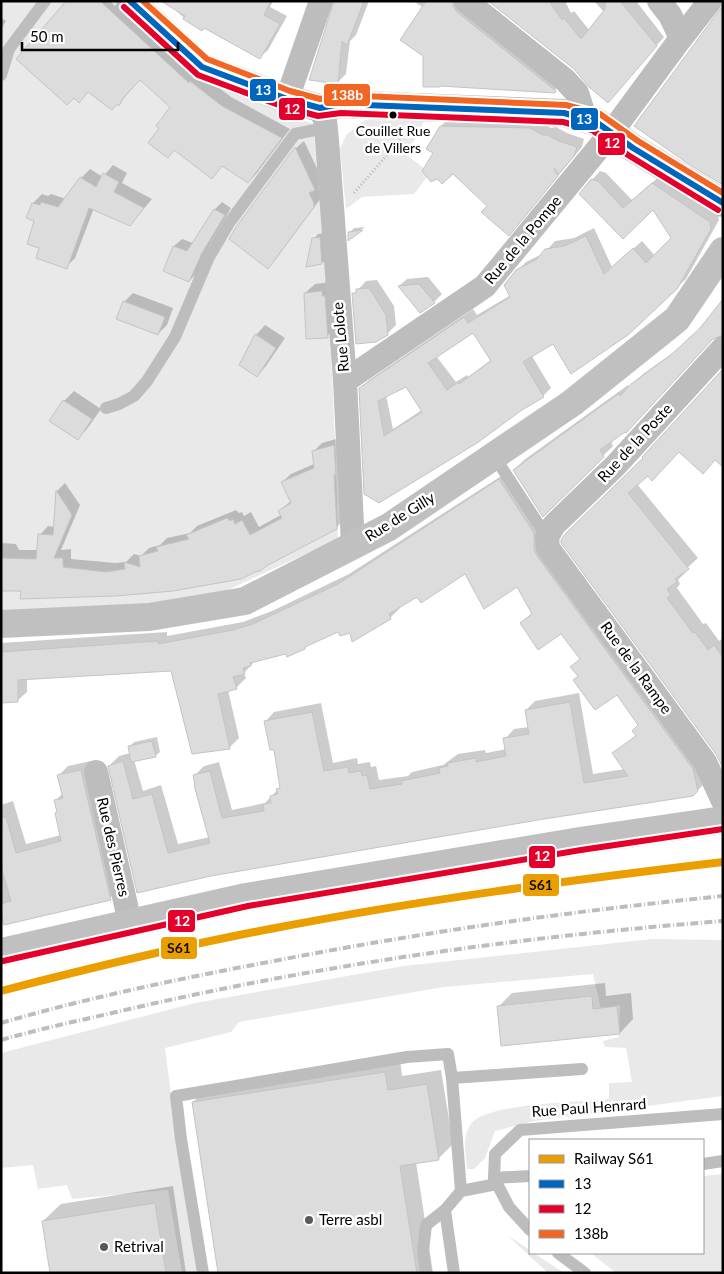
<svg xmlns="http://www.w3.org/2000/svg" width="724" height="1274" viewBox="0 0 724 1274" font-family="Lato,sans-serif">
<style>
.green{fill:#e9e9e9}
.shadow{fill:#0003;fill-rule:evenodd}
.building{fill:#dcdcdc;stroke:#c4c4c4;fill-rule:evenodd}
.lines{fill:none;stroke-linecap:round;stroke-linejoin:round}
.path{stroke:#b8b8b8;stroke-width:3;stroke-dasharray:1 2.5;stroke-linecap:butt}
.service{stroke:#bdbdbd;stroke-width:12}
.minor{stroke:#bdbdbd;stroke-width:24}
.tertiary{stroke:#bdbdbd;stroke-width:28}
.secondary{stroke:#c0c0c0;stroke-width:28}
.rail{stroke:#bdbdbd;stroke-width:4;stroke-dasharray:8 2.5 1 2.5;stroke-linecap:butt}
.bus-1-casing{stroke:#fff;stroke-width:10}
.bus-2-casing{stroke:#fff;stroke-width:10}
.bus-3-casing{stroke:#fff;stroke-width:10}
.bus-1{stroke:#0065bd;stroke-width:6}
.bus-2{stroke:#e4002b;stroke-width:6}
.bus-3{stroke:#f26522;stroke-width:6}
.rail-1-casing{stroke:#fff;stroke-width:11}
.rail-1{stroke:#eb9e00;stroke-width:8}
.bus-dot{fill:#000;stroke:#fff;stroke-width:2}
.poi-dot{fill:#595959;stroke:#fff;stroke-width:2}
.labels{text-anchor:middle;stroke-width:5;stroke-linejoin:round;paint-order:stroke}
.bus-label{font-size:14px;fill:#000;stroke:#fff}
.street-label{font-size:15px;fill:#000;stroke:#fff}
.poi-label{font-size:15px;fill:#000;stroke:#fff;text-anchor:start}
.line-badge{stroke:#fff;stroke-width:2}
.badge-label{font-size:14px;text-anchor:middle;font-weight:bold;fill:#fff}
.pale-badge-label{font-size:14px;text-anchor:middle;font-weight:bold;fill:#111}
</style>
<rect width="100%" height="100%" fill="#fff"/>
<g class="green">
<path d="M 1,1 L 114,1 L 197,76 L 291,116 L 313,124 C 327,262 335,400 338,539 L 221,593 L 125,609 L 1,615 Z"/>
<polygon points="365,120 424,121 415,140 403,152 430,173 414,194 362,197 346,209 340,149 346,135"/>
<path d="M 652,939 L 723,940 L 723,1096 L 534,1121 L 495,1131 L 485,1158 L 474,1169 L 467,1169 C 466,1153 461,1138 471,1124 C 486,1103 581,1102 609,1099 L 609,1083 L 632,1082 L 626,1048 L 605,1047 L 603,1041 L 619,1037 L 620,1005 L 601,1010 L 593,974 L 444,987 L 239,1022 L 231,1032 L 165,1048 L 172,1102 L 197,1273 L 182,1273 L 168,1190 L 72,1199 L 67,1185 L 38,1189 L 33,1165 L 1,1168 L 1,1053 L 195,1003 L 404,966 Z"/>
<polygon points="723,1174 723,1273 616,1273 591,1253 703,1253 703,1176"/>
<polygon points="507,1235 530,1250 530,1253 534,1253 564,1273 548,1273"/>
</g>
<g class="shadow">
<polygon points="68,1 110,1 115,6 119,1 200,73 231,97 290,129 257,173 248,182 223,165 212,177 161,128 172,107 140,79 119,104 89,91 79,101"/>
<polygon points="166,1 273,1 270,7 287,16 268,50 260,57 184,18"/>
<polygon points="335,1 369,1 356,35 350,41 346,74 338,82"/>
<polygon points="413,1 465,1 564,81 554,91"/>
<polygon points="490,1 565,1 571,13 574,11 590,31 604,12 594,1 636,1 664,37 608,102 574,68"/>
<polygon points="1,18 6,21 1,30"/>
<polygon points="449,118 538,121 551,128 556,127 567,133 584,139 582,147 516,226 489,206 435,153 441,126"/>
<polygon points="304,141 323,181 318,186 321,198 276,259 268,267 237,228 296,148"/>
<polygon points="113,165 127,173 122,183 152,199 130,225 94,208 75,258 66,267 41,247 33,203 42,194 48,196 51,194 66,199 81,178 90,169 103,177"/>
<path d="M 600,171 L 606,173 L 632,200 L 661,175 L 718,214 L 719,220 L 686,279 L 636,326 L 553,343 L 532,356 L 551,388 L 543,396 L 379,502 L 360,389 L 369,380 L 473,309 L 477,315 L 511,295 L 517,271 L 526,262 L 544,253 L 555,241 L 574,238 L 594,228 L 612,267 L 642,241 L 655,256 L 673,238 L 653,208 L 623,238 L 592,180 ZM 474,331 L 491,360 L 468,377 L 467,375 L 456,382 L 436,356 ZM 406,385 L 422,410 L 393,429 L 386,395 Z"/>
<polygon points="222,202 231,208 209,245 196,274 189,281 164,271 174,246 182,239 193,243 215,209"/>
<polygon points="365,227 362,229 349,238 349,233 354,228"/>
<polygon points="325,233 327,259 322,263 314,239 318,234"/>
<polygon points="428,277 442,294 434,302 421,312 399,286 407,279"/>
<polygon points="377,280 394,306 396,325 387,334 354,294 366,281"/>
<polygon points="331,282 337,327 327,336 305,293 315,284"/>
<polygon points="133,293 173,308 167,325 158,334 124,302"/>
<polygon points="265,325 285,338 266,366 257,376 256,335"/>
<polygon points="703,327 714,336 626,430 611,441 613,446 544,515 514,470 524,460 628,385 630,387 643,374 684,345"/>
<polygon points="723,371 716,459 680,451 637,484 698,558 685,570 686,572 678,580 680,584 677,588 703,624 706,623 719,641 723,638 723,764 717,753 563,542 644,458"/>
<polygon points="74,391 101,409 87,429 77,439 50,421 64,401"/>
<polygon points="343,437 345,519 336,528 22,590 1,590 1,543 16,544 19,550 38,550 40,535 48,526 55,527 57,491 65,483 80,505 61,550 71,549 71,559 115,563 126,562 134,554 141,556 149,548 160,545 167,538 190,533 197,526 236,510 239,513 242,512 244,516 251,512 259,527 281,515 279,511 291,501 282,482 291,474 314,464 313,452 322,443"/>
<polygon points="509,471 704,763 703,785 693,795 544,818 211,874 138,891 109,766 119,756 130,753 129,747 134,742 157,737 160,752 155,756 134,760 143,791 161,785 178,844 210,837 195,775 204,766 219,762 232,810 265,803 281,786 275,748 265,722 274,712 321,703 333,763 357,758 358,764 370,762 371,767 376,766 379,780 408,776 412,772 443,765 458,754 485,750 486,753 507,749 505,739 514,729 529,727 526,710 535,701 579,693 593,774 625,769 614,753 636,735 639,725 617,693 579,675 572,667 581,658 561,632 521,623 532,613 518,585 465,573 418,595 399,607 400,608 390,618 350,632 339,630 308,644 304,648 254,662 244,673 246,678 236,688 228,690 239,738 230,747 193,752 172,669 27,679 27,692 17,701 1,701 1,643 167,632 167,636 243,622 272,611 349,574"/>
<polygon points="91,761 120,889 110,898 1,917 1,805 13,801 26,844 61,835 55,801 63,793 59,775 68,766"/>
<polygon points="605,983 606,996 631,993 633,1019 620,1033 498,1007 512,993"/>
<polygon points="400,1058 402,1076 441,1070 453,1144 438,1159 416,1162 433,1273 220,1273 193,1102 207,1088"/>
<polygon points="173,1186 186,1273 51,1273 43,1221 61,1204"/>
</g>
<g class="building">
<polygon points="66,1 100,1 189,83 190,81 222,106 282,138 248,183 222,166 212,179 174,150 168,158 148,143 159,128 156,126 170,107 140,80 124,97 119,106 117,104 112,110 88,92 79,103 74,98 67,105 16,59"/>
<polygon points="161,1 271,1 264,15 280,24 260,59 204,28 202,31 183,19 185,16"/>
<polygon points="334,1 364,1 347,45 342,41 338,84 309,80"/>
<polygon points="426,1 453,1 453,6 457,12 556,91 555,93 440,86 440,87 423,87 423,56 400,40"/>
<polygon points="488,1 549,1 562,20 564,18 581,39 605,9 605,1 620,1 657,46 608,103 589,87 574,69"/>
<polygon points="723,5 723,185 690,165 634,126"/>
<polygon points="440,126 530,128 543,135 547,135 559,141 577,147 574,156 559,174 554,168 558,176 509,236 481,212 487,206 453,174 442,184 437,179 431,182 422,171 433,153 426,149"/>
<polygon points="295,147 315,190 309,193 314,203 314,207 268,269 229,239 236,227"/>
<polygon points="103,173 119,182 114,192 144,208 130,226 89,208 67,269 36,258 39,248 27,244 34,221 26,218 32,203 40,205 41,202 58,207 80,177 96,187"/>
<path d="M 591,179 L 598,181 L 623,208 L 652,183 L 710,222 L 711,229 L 677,289 L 628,335 L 571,374 L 553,344 L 523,362 L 544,397 L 522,410 L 477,443 L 379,503 L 364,494 L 359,388 L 464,317 L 468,323 L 510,297 L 504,285 L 516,270 L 537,259 L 545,249 L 564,246 L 586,236 L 604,274 L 633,248 L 646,263 L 671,238 L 653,210 L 623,239 L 579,194 ZM 473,333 L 491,361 L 459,384 L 458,382 L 447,390 L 428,363 ZM 406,387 L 422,412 L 384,436 L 378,401 Z"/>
<polygon points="214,209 225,215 202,253 189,282 163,271 173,246 187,251"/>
<polygon points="363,230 348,241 348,232"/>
<polygon points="320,237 322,264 306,267 312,238"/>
<polygon points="419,284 435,303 420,313 398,286"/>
<polygon points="369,288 386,315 388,335 376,342 356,344 352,293 356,293 356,289"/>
<polygon points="322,291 322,296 325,296 328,338 306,339 304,293"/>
<polygon points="723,299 723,335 713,339 626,433 625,432 600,450 604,457 543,517 513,470 618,394 620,396 631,384 672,354 700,328"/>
<polygon points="123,301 165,317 158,335 116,319"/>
<polygon points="255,334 276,348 257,377 239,365"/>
<polygon points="723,369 723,467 715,460 703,474 679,452 652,481 648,476 628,493 689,569 675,579 677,582 667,589 671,595 667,598 693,633 695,632 708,650 714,645 723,657 723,768 716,754 561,543 561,540 565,534 643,458 642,457"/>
<polygon points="63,400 92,419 78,440 49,421"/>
<polygon points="334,445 336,476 334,474 337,529 268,565 260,571 255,572 241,579 173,591 116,596 20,599 21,591 1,591 1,558 36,559 38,534 53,535 56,490 72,515 54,558 63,558 63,567 106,572 125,569 124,562 140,567 139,556 158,551 156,547 189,539 186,535 227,518 230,521 233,519 235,524 242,520 250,535 282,518 278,511 291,503 281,482 314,468 312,451"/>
<polygon points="499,479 534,533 534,549 537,556 693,769 698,791 693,796 544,819 211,876 137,893 108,766 123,761 133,799 152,794 168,853 210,843 194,785 195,785 193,775 210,771 222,818 264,811 263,804 271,803 270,796 278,794 276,789 280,788 274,750 270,750 264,721 312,712 324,771 348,767 349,773 361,771 362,776 367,775 370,789 402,784 401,781 440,773 439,768 448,766 447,763 476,758 476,762 506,756 503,738 529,734 525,710 570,702 584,783 628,776 612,753 636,736 632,731 638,725 617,695 595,710 573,680 578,676 570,667 580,659 561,634 538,650 520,623 532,614 517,587 484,609 465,574 421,603 417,597 389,614 391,619 352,642 350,633 340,636 338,632 305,647 305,649 287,657 286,654 250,663 251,666 243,668 245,674 233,677 237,689 218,694 230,749 192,754 171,671 18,680 18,702 1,703 1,652 158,641 158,644 233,630 253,624 338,584"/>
<polygon points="152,741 156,757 131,762 128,746"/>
<polygon points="81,770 111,900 4,925 1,914 1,904 11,901 1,867 1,818 6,817 16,853 61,841 55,813 57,812 54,800 63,798 57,775"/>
<polygon points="592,996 593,1009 617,1006 620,1034 501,1046 497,1006"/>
<polygon points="385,1072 388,1090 427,1084 439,1160 400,1166 417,1273 218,1273 192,1102"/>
<polygon points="155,1203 166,1273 50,1273 42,1221"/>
</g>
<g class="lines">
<polyline class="path" points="354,193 409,130"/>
<g class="service">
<polyline points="1,75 9,49 45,1"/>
<polyline points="106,408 119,404 134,396 147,381 175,337 209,257 229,223 295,134 325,128"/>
<polyline points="494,456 547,537"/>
<polyline points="703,1164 723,1161"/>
<polyline points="494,1178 530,1176"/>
<polyline points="497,1184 461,1191 452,1078 582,1069"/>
<polyline points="530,1230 509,1207 494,1178 495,1154 520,1130 723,1114"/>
<polyline points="558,1253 585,1273"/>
<polyline points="203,1273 181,1139 176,1096 407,1057 448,1054 452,1078"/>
<polyline points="426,1273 423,1251 426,1225 445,1210"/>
<polyline points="454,1273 445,1210 461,1191"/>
</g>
<g class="minor">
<polyline points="466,1 565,80 577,93 585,118"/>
<polyline points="681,38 710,1"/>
<polyline points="287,99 321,1"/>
<polyline points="320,108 325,120 327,140 345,381 353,545"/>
<polyline points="723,348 616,465 554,525 547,537 548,548 705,762 723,801"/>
<polyline points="345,381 485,286 611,133 681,38 670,15 659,1"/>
<polyline points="96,772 130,923"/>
</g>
<polyline class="tertiary" points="130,1 202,67 287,99 320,108 340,104 564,113 596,122 633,148 723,203"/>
<g class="secondary">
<polyline points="1,624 149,617 245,601 389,527 572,403 677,319 723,251"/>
<polyline points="1,952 246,897 580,841 723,820"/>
</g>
<g class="rail">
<path d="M 1,1023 C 90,997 183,978 274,961 C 423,932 572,911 723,896"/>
<path d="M 1,1040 C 36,1030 72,1022 108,1014 C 310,966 516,937 723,921"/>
</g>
<defs>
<polyline id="bus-1" points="130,1 202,67 287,99 320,108 340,104 564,113 596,122 633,148 723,203"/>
<g id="bus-2">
<polyline points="124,7 198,75 284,107 318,116 341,113 563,122 592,130 628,155 718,210"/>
<polyline points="3,961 248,906 581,850 723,829"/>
</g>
<polyline id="bus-3" points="143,1 207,59 290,91 320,99 340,95 566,105 600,114 638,141 723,193"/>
</defs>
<use href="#bus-1" class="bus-1-casing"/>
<use href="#bus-2" class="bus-2-casing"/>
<use href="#bus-3" class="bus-3-casing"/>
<use href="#bus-1" class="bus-1"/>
<use href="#bus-2" class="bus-2"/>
<use href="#bus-3" class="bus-3"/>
<defs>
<path id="rail-1" d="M 1,991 C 90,968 180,946 270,929 C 420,900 571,880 723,862"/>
</defs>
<use href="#rail-1" class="rail-1-casing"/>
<use href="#rail-1" class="rail-1"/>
</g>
<circle class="bus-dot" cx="393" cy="115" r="4.5"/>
<g class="poi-dot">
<circle cx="309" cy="1220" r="5"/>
<circle cx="104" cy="1247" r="5"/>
</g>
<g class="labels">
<g class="bus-label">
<text x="393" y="136">Couillet Rue<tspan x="393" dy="17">de Villers</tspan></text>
</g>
<g class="street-label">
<text transform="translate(523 240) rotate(-50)" y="5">Rue de la Pompe</text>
<text transform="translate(341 337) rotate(-95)" y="5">Rue Lolote</text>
<text transform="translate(635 443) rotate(-47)" y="5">Rue de la Poste</text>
<text transform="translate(400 517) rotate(-32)" y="5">Rue de Gilly</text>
<text transform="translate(636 668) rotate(54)" y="5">Rue de la Rampe</text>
<text transform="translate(113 847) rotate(77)" y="5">Rue des Pierres</text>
<text transform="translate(589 1108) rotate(-4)" y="5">Rue Paul Henrard</text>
</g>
<g class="poi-label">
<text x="319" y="1225">Terre asbl</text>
<text x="114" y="1252">Retrival</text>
</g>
</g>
<g class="line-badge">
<rect x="249" y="78" width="28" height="24" rx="5" fill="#0065bd"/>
<rect x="323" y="83" width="48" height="24" rx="5" fill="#f26522"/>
<rect x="278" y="97" width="28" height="24" rx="5" fill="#e4002b"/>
<rect x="570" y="107" width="29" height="24" rx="5" fill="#0065bd"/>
<rect x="597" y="132" width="29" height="24" rx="5" fill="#e4002b"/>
<rect x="528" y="845" width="28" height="24" rx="5" fill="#e4002b"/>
<rect x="522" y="873" width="38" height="24" rx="5" fill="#eb9e00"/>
<rect x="167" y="909" width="29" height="24" rx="5" fill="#e4002b"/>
<rect x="160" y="936" width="38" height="24" rx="5" fill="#eb9e00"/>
</g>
<g class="badge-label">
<text x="263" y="95">13</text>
<text x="347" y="100">138b</text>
<text x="292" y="114">12</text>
<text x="584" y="124">13</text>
<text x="612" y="148">12</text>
<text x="542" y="861">12</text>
<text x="182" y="926">12</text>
</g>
<g class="pale-badge-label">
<text x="541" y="890">S61</text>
<text x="179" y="953">S61</text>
</g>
<rect width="724" height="1274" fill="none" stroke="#000000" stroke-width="5"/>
<rect x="529" y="1139" width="175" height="115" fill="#ffffff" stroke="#999999"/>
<rect x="539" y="1155" width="25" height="8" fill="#eb9e00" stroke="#999999"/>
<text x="574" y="1164" font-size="15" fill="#000000">Railway S61</text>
<rect x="539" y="1180" width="25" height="8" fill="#0065bd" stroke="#999999"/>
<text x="574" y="1189" font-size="15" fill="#000000">13</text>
<rect x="539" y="1205" width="25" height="8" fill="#e4002b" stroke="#999999"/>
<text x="574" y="1214" font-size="15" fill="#000000">12</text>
<rect x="539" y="1230" width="25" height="8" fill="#f26522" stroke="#999999"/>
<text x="574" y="1239" font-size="15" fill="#000000">138b</text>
<path d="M22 42v8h156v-8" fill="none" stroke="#000000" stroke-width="2.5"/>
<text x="30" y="42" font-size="15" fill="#000000" stroke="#ffffff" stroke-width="4" paint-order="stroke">50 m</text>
</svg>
